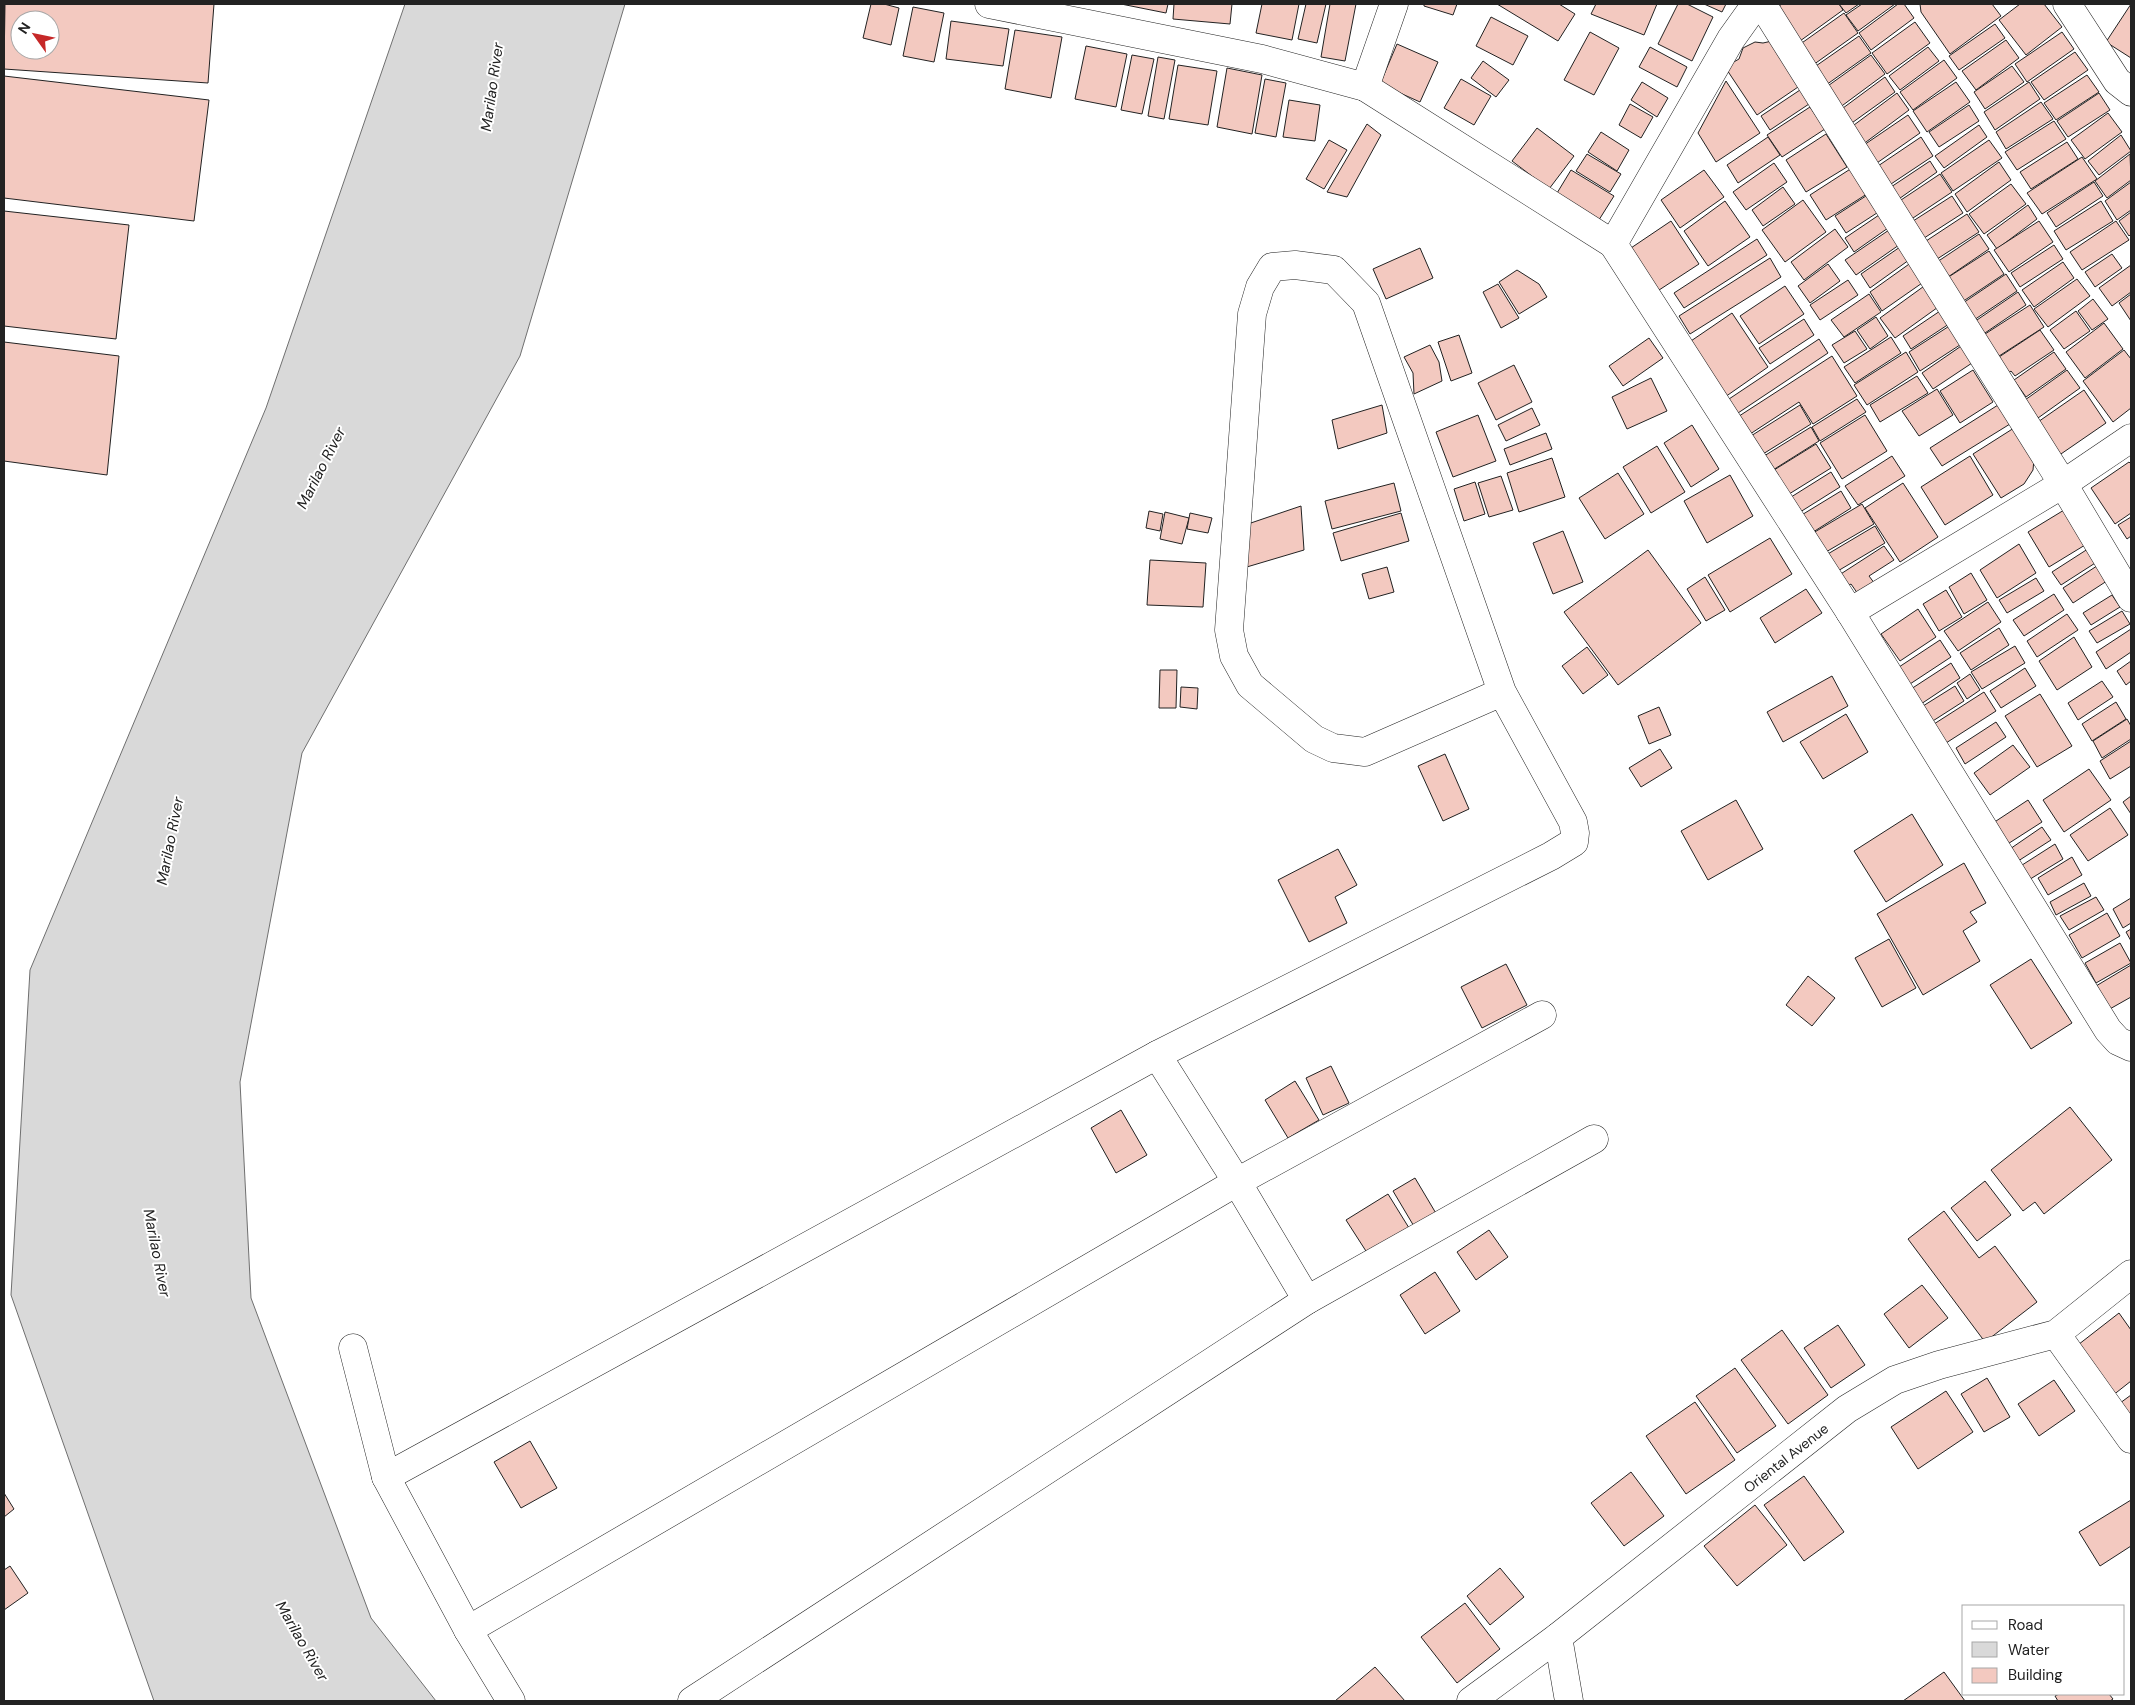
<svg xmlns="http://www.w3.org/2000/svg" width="2135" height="1705" viewBox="0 0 2135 1705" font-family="'DM Sans',sans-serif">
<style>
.water{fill:#d9d9d9;stroke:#6f6f6f}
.building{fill:#f3c9c0;stroke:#222;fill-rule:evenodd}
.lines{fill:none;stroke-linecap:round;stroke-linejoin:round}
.minor-casing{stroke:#222;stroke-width:29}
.minor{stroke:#fff;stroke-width:28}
.labels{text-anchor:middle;stroke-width:4;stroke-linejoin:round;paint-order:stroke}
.street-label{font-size:14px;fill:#222;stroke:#fff}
.water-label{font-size:15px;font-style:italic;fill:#222;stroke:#fff}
</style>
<rect width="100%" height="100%" fill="#fff"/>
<polygon class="water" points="405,4 625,4 520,356 302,753 240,1082 251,1298 371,1618 436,1701 154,1701 11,1295 30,970 266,408"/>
<g class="building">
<path d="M 5,4 L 214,4 L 208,83 L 4,69 ZM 20,20 L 50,20 L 50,50 L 20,50 Z"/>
<polygon points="871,4 884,4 899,8 891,45 863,38"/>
<polygon points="1121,4 1168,4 1166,13"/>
<polygon points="1174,4 1232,4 1230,24 1173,19"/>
<polygon points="1262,4 1299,4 1292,40 1256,33"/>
<polygon points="1306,4 1326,4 1317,43 1298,39"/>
<polygon points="1330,4 1356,4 1345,61 1321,57"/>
<polygon points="1424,4 1457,4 1453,15 1424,6"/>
<polygon points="1497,4 1559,4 1575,14 1558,41"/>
<polygon points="1596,4 1657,4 1644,35 1591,14"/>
<polygon points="1678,4 1687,4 1713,17 1692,61 1658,44"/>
<polygon points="1704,4 1726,4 1722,12"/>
<polygon points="1782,4 1839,4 1843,10 1800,41 1776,8"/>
<polygon points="1839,4 1859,4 1846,13"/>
<polygon points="1862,4 1895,4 1858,31 1846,15"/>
<polygon points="1898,4 1904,4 1914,18 1871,50 1859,33"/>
<polygon points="1920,4 1992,4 2001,16 1950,54 1921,12"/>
<polygon points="2020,4 2044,4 2062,27 2026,55 1999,20"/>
<polygon points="2131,4 2131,58 2106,42"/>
<polygon points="913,7 944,13 934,62 903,56"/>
<polygon points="1844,13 1858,33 1813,65 1799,45"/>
<polygon points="1491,17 1528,36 1513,65 1476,46"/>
<polygon points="951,21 1009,29 1003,66 946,59"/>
<polygon points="1915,22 1930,43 1887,74 1872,53"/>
<polygon points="1995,24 2005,38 1959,70 1949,56"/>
<polygon points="1015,30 1062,37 1051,98 1005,89"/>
<polygon points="1590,32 1619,48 1594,95 1564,80"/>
<polygon points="2062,32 2074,49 2027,82 2015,64"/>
<polygon points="1859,36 1871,53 1826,85 1813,68"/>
<polygon points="2006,40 2019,58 1976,90 1962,71"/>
<polygon points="1772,41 1801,85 1757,115 1725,67 1739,59 1743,48 1755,42 1763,43"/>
<polygon points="1397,44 1438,62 1420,102 1380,84"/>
<polygon points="1086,46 1127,54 1116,107 1075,99"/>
<polygon points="1650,47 1687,67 1677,87 1639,67"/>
<polygon points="1928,47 1939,61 1900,90 1889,76"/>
<polygon points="2075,52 2088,70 2044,100 2031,82"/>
<polygon points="1132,55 1154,59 1142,114 1121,110"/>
<polygon points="1871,55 1885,74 1839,108 1825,88"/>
<polygon points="1158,57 1175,60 1164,119 1148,116"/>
<polygon points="1944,60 1957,78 1913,110 1900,92"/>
<polygon points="1483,61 1509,80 1496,97 1471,78"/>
<polygon points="1178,65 1217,71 1208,125 1169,119"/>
<polygon points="2012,66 2024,82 1985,109 1974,92"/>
<polygon points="1227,68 1262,75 1252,134 1217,127"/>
<polygon points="2087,75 2099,92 2056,120 2044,103"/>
<polygon points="4,76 209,100 194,221 4,198"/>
<polygon points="1885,77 1895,92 1849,125 1839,111"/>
<polygon points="1265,79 1286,83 1276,137 1255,133"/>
<polygon points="1461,79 1491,96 1474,125 1444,108"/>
<polygon points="1726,81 1760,133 1716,162 1698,133"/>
<polygon points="1642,82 1668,98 1657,117 1631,100"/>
<polygon points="1956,82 1970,102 1927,132 1913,111"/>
<polygon points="2029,82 2040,99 1995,130 1984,112"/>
<polygon points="1800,90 1809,104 1770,130 1761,116"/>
<polygon points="1897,93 1909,110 1862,145 1850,128"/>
<polygon points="2099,93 2110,110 2068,137 2057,121"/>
<polygon points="1289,100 1320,105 1315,141 1283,137"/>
<polygon points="2041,102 2053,119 2006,149 1996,132"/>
<polygon points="1630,104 1653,117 1641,138 1619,125"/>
<polygon points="1969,105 1979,121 1939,147 1929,132"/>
<polygon points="1810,107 1825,129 1782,157 1767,135"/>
<polygon points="2108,113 2122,132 2085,159 2071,140"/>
<polygon points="1908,115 1920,133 1874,165 1861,147"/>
<polygon points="2054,121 2066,139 2017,170 2005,152"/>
<polygon points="1367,124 1381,135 1347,197 1327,192"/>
<polygon points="1979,125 1987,137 1944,168 1935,156"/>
<polygon points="1537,128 1574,156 1549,189 1512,161"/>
<polygon points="1601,132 1629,150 1617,171 1588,152"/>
<polygon points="1826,134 1847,167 1806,192 1786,160"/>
<polygon points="2121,135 2131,151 2099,175 2088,161"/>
<polygon points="1768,137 1780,155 1738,183 1727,165"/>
<polygon points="1921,137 1933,156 1888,186 1875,168"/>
<polygon points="1329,140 1347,150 1324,189 1306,179"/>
<polygon points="1989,140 2002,158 1953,191 1941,173"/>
<polygon points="2067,142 2078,159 2031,189 2020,172"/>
<polygon points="1587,154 1621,174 1610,192 1576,171"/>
<polygon points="2130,154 2131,180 2107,198 2095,181"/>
<polygon points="2082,157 2097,179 2042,214 2027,193"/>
<polygon points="1930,161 1937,172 1896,201 1888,189"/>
<polygon points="1999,162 2011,180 1967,212 1955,194"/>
<polygon points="1774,163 1787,182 1746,210 1733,192"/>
<polygon points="1855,166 1870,192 1826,220 1810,195"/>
<polygon points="1571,170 1614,196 1597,223 1554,198"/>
<polygon points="1704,170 1724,197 1680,228 1661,200"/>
<polygon points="1940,174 1952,192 1907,222 1895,204"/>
<polygon points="2094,182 2103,196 2056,227 2047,213"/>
<polygon points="2131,182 2131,210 2117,220 2105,201"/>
<polygon points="2011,184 2026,204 1984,234 1969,214"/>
<polygon points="1783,187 1795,204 1763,226 1752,210"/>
<polygon points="1869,194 1880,211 1846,233 1835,216"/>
<polygon points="1952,196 1963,213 1921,240 1910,223"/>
<polygon points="1803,200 1826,232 1785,262 1762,230"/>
<polygon points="1725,201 1750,237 1708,266 1684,231"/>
<polygon points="2101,201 2113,221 2066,250 2054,231"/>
<polygon points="2028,205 2037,219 1997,249 1987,235"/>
<polygon points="4,211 129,225 116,339 4,326"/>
<polygon points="2131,212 2131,234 2129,236 2119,221"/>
<polygon points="1967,214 1979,232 1934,261 1923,243"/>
<polygon points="1879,215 1888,228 1854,252 1845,238"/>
<polygon points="1671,221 1699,264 1656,292 1628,250"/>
<polygon points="2039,221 2053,242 2009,272 1994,250"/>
<polygon points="2116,221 2129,240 2082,270 2070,252"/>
<polygon points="1835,229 1848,247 1804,280 1791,262"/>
<polygon points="1889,230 1899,245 1856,275 1845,260"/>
<polygon points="1979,234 1989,249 1948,277 1937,262"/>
<polygon points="1757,239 1767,255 1684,308 1674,293"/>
<polygon points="2054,245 2063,259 2020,287 2011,273"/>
<polygon points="1900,247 1909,260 1870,288 1861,274"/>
<polygon points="1420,248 1433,278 1386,299 1373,269"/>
<polygon points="1989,251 2004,274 1962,302 1947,278"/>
<polygon points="2112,254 2122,268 2095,287 2085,272"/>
<polygon points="1770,258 1781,277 1690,334 1679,316"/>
<polygon points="1912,262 1925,281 1882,311 1870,292"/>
<polygon points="2063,262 2074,278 2034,307 2022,290"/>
<polygon points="1828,264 1840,281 1810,303 1798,286"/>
<polygon points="2131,265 2131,292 2112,306 2099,288"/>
<polygon points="1517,270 1539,284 1547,297 1519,314 1499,282"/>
<polygon points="2006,274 2017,291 1974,320 1963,303"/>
<polygon points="2077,279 2090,296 2048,327 2034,309"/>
<polygon points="1848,280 1858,295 1820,320 1810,305"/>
<polygon points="1498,284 1519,318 1501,328 1483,292"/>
<polygon points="1927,284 1941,305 1895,338 1880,318"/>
<polygon points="1785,286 1804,314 1759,344 1740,316"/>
<polygon points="2018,292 2026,305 1982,335 1974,322"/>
<polygon points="1869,294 1881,312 1844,337 1831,320"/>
<polygon points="2131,294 2131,321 2119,303"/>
<polygon points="2093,299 2108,319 2092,330 2078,311"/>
<polygon points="2030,305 2044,327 1996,358 1982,336"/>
<polygon points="1943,309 1952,322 1911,349 1903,336"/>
<polygon points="2076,311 2090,331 2064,349 2050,330"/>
<polygon points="1732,313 1768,367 1725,397 1688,343"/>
<polygon points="1876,317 1888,336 1870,349 1857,330"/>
<polygon points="1804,319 1814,335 1770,364 1759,348"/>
<polygon points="1954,323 1966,341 1920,371 1909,352"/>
<polygon points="2104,323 2123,349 2085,378 2066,352"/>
<polygon points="2040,330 2054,350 2015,376 2011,371 2006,375 1996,359"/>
<polygon points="1855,331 1867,349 1844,363 1832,345"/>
<polygon points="1459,335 1472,373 1451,381 1438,342"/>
<polygon points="1891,337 1901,353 1855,383 1844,367"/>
<polygon points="1649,338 1663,358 1623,386 1609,366"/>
<polygon points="1819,339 1828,353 1732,417 1723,403"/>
<polygon points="4,342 119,356 107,475 4,461"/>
<polygon points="1967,342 1978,359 1933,389 1922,373"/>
<polygon points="1430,345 1439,362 1442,381 1414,394 1413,373 1404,357"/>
<polygon points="2124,350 2131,359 2131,408 2113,422 2083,381"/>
<polygon points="1906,352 1918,372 1867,405 1854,385"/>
<polygon points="2054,352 2066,369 2026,397 2014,380"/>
<polygon points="1832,356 1857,396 1813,424 1799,402 1744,438 1733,420"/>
<polygon points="1514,365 1532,402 1496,420 1478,383"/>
<polygon points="1973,370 1993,402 1960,423 1940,391"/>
<polygon points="2067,370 2080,388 2038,418 2025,400"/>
<polygon points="1917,376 1928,393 1880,422 1870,405"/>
<polygon points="1651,378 1667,411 1627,429 1612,397"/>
<polygon points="1937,389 1953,415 1919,436 1902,411"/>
<polygon points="2084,390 2106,423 2058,456 2035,424"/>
<polygon points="1857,399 1866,412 1820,441 1812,427"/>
<polygon points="1382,405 1387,433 1338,449 1332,420"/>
<polygon points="1800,405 1811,424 1755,459 1743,441"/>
<polygon points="1998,405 2010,424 1942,466 1930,448"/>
<polygon points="1532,408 1540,425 1506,441 1498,425"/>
<polygon points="1478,415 1496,461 1453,477 1436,432"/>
<polygon points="1865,415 1887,451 1842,479 1820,443"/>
<polygon points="1692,425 1719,469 1691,487 1664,443"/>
<polygon points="1811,427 1819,441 1765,475 1756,461"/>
<polygon points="2014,428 2034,459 2033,470 2024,484 2001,498 1973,454"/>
<polygon points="1546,433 1552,449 1510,465 1504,449"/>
<polygon points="1816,444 1831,468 1781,499 1766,475"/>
<polygon points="1657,446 1685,492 1651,513 1623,467"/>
<polygon points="1892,456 1905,476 1858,505 1845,486"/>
<polygon points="1970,456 1993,495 1945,525 1921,487"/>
<polygon points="1552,458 1565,497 1519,512 1507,473"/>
<polygon points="2129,462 2131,464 2131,513 2115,524 2091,488"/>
<polygon points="1831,472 1840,487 1797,514 1788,499"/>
<polygon points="1618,473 1644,514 1605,539 1579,498"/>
<polygon points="1730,475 1753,516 1707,543 1684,501"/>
<polygon points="1501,476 1513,510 1489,517 1478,483"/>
<polygon points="1475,482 1485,514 1464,521 1454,489"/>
<polygon points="1394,483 1401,511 1332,529 1325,501"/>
<polygon points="1903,483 1938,537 1900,562 1865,508"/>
<polygon points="1841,491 1851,508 1810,534 1800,516"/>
<polygon points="1862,504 1874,524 1819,556 1808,536"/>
<polygon points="1301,506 1304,550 1240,569 1239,527"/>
<polygon points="2069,507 2090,542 2049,567 2028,532"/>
<polygon points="1149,511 1163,514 1160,531 1146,528"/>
<polygon points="1165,512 1189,518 1182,544 1160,539"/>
<polygon points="1190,513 1212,518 1208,533 1187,529"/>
<polygon points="1401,513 1409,541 1341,561 1333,533"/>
<polygon points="2131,517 2131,536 2127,539 2118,525"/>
<polygon points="1875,526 1885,543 1831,575 1821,558"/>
<polygon points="1563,531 1583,582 1553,594 1533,543"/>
<polygon points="1770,538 1792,574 1730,612 1708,575"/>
<polygon points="2019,544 2036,573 1997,598 1980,570"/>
<polygon points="2094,545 2103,558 2061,585 2052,572"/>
<polygon points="1884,546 1894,560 1869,576 1875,584 1858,594 1851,584 1841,590 1833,579"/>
<polygon points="1648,550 1701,623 1618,685 1564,612"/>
<polygon points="1150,560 1206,563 1203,607 1147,605"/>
<polygon points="2103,562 2113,577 2073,603 2063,588"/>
<polygon points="1387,567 1394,592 1369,599 1362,574"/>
<polygon points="1971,573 1987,600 1964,614 1949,587"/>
<polygon points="1705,577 1725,610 1706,621 1687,589"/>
<polygon points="2036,578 2044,591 2007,613 1999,600"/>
<polygon points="1806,589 1822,613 1775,643 1760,618"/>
<polygon points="1946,590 1962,617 1939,631 1923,604"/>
<polygon points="2054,594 2064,610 2024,636 2013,620"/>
<polygon points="2112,595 2120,607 2091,625 2083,613"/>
<polygon points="1988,602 2001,622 1958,651 1944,631"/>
<polygon points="1918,609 1936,637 1900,661 1881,634"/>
<polygon points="2122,611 2130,624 2097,643 2089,631"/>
<polygon points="2067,614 2078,630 2037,657 2027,641"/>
<polygon points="1999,628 2009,645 1971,670 1960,653"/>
<polygon points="2131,629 2131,652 2106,669 2096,652"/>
<polygon points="2074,637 2092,667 2057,690 2039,661"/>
<polygon points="1940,640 1951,657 1910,684 1899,667"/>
<polygon points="2015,646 2025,663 1982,689 1971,672"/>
<polygon points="1587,647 1608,675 1583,694 1562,666"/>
<polygon points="2131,661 2131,681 2126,685 2117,671"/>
<polygon points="1951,663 1960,678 1921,704 1911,689"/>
<polygon points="2025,668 2036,686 2001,708 1990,691"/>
<polygon points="1160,670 1177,670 1176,708 1159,708"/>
<polygon points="1970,674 1980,690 1967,699 1957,683"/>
<polygon points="1832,676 1848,706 1783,742 1767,712"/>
<polygon points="2102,681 2113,697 2078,720 2068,703"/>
<polygon points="1955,686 1964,701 1925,726 1915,711"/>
<polygon points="1181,687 1198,688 1197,709 1180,707"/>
<polygon points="1984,692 1996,711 1946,743 1934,724"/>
<polygon points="2040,694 2072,746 2037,767 2005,716"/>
<polygon points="2116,702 2126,719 2092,741 2082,724"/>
<polygon points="1659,707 1671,735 1649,744 1638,716"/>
<polygon points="1846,714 1868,752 1823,779 1800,742"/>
<polygon points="2127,719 2131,726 2131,739 2102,758 2093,741"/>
<polygon points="1996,722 2006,737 1965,764 1956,748"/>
<polygon points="2131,741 2131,766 2110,779 2100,761"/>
<polygon points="2013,745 2030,767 1990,795 1974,773"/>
<polygon points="1660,749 1672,768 1641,787 1629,768"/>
<polygon points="1445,754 1469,809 1443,821 1418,766"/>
<polygon points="2089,769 2111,800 2064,832 2043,800"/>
<polygon points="2131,796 2131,814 2123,802"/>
<polygon points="1736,800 1763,849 1708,880 1681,831"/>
<polygon points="2028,800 2042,822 2003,847 1990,825"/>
<polygon points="2110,808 2128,835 2088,861 2070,835"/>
<polygon points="1912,814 1943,865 1886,902 1854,851"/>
<polygon points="2042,827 2051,840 2015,863 2007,851"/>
<polygon points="2055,844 2063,859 2027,881 2019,867"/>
<polygon points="1338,849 1357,885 1335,897 1347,923 1309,942 1278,880"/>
<polygon points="2072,857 2082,875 2048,895 2038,878"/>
<polygon points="1964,863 1986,903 1970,912 1977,922 1963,931 1980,961 1923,995 1877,914"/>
<polygon points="2084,883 2091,896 2056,915 2050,902"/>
<polygon points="2096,897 2104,910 2069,930 2060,916"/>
<polygon points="2131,898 2131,923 2123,928 2113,909"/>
<polygon points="2107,913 2120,936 2082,958 2069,935"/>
<polygon points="2131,929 2131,941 2126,932"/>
<polygon points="1889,939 1916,988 1882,1007 1855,958"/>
<polygon points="2120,943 2131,963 2096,983 2085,963"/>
<polygon points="2031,959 2072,1023 2031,1049 1990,985"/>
<polygon points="1506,964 1527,1005 1482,1028 1461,987"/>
<polygon points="2131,965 2131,997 2108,1010 2096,986"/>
<polygon points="1808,976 1835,998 1812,1026 1786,1005"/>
<polygon points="1331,1066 1349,1103 1323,1115 1306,1078"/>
<polygon points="1295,1081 1319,1120 1288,1138 1265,1100"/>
<polygon points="2070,1107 2112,1160 2044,1214 2035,1202 2023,1211 1991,1170"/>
<polygon points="1121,1110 1147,1155 1116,1173 1091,1128"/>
<polygon points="1415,1178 1437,1215 1415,1228 1393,1191"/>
<polygon points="1985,1181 2011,1215 1977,1241 1951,1208"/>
<polygon points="1388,1194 1414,1236 1373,1262 1346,1220"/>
<polygon points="1944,1211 1979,1258 1995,1246 2037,1302 1985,1342 1908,1239"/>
<polygon points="1489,1230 1508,1257 1476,1280 1457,1252"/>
<polygon points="1435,1272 1460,1311 1425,1334 1400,1295"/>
<polygon points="1922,1285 1948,1318 1909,1348 1884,1314"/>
<polygon points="2119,1313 2131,1330 2131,1381 2112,1396 2074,1348"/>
<polygon points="1838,1325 1865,1365 1831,1388 1804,1348"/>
<polygon points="1782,1330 1828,1395 1788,1424 1741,1360"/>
<polygon points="1735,1368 1776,1426 1737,1453 1696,1396"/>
<polygon points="1987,1378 2010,1417 1984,1432 1961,1394"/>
<polygon points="2054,1380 2075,1411 2039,1436 2018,1404"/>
<polygon points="1946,1391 1973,1432 1918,1469 1891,1427"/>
<polygon points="2131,1395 2131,1427 2116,1406"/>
<polygon points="1695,1402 1735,1460 1686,1494 1646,1436"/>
<polygon points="530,1441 557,1488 521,1508 494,1462"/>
<polygon points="1631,1472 1664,1516 1624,1546 1591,1503"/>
<polygon points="1804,1476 1844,1532 1804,1561 1764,1505"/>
<polygon points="4,1493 14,1509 4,1517"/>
<polygon points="2131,1500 2131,1546 2100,1566 2079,1532"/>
<polygon points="1755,1505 1787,1545 1737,1586 1704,1546"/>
<polygon points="10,1566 28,1593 4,1610 4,1570"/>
<polygon points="1500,1568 1524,1597 1490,1625 1467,1596"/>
<polygon points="1465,1603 1500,1649 1457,1683 1421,1637"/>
<polygon points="1375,1667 1405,1701 1335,1701"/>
<polygon points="1944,1672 1965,1701 1903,1701"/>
<polygon points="2059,1694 2109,1694 2113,1699 2110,1701 2058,1701 2055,1696"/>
</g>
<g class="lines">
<defs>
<g id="minor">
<polyline points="989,4 1262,59 1365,87 1613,244 1850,612 2108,1030 2118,1041 2131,1047"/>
<polyline points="1762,4 2063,484 2131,598"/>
<polyline points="2067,4 2117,81 2131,92"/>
<polyline points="1365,87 1394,4"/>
<polyline points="1613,244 1731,39 1756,4"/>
<polyline points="1850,612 2063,484 2131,438"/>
<polyline points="1157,1055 1237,1182 1307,1300"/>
<polyline points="2056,1334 2131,1439"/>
<polyline points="353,1348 386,1477 468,1630 511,1701"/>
<polyline points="386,1477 1157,1055 1551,856 1574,842 1575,833 1573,822 1502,692 1366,303 1334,270 1295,265 1272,267 1260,287 1252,314 1229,630 1234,656 1250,685 1314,739 1333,748 1365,752 1502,692"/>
<polyline points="468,1630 1237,1182 1542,1015"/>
<polyline points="1558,1637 1569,1701"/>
<polyline points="692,1701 1307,1300 1594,1139"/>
<polyline points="1471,1701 1558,1637 1847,1409 1895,1380 1939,1365 2056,1334 2131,1274"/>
</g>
</defs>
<use href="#minor" class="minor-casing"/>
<use href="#minor" class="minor"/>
</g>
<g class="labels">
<g class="street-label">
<text transform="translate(1786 1458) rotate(-38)" y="5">Oriental Avenue</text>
</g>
<g class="water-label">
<text transform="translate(492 87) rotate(-82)" y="5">Marilao River</text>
<text transform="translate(321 468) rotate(-63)" y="5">Marilao River</text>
<text transform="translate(170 841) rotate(-79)" y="5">Marilao River</text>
<text transform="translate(157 1253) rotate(79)" y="5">Marilao River</text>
<text transform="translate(302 1641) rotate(60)" y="5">Marilao River</text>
</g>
</g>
<rect width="2135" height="1705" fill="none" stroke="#222222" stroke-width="10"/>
<rect x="1962" y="1605" width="162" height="90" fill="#ffffff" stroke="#a7a7a7"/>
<rect x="1972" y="1621" width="25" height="8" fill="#ffffff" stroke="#a7a7a7"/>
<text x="2008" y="1630" font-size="15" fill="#222222">Road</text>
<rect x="1972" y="1642" width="25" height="15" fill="#d9d9d9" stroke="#a7a7a7"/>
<text x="2008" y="1655" font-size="15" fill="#222222">Water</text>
<rect x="1972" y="1668" width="25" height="15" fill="#f3c9c0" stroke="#a7a7a7"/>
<text x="2008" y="1680" font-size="15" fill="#222222">Building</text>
<g transform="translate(35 35) rotate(303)"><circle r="24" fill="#ffffff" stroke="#a7a7a7"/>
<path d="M0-4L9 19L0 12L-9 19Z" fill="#c62828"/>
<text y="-8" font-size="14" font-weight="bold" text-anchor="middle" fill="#222222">N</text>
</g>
</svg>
